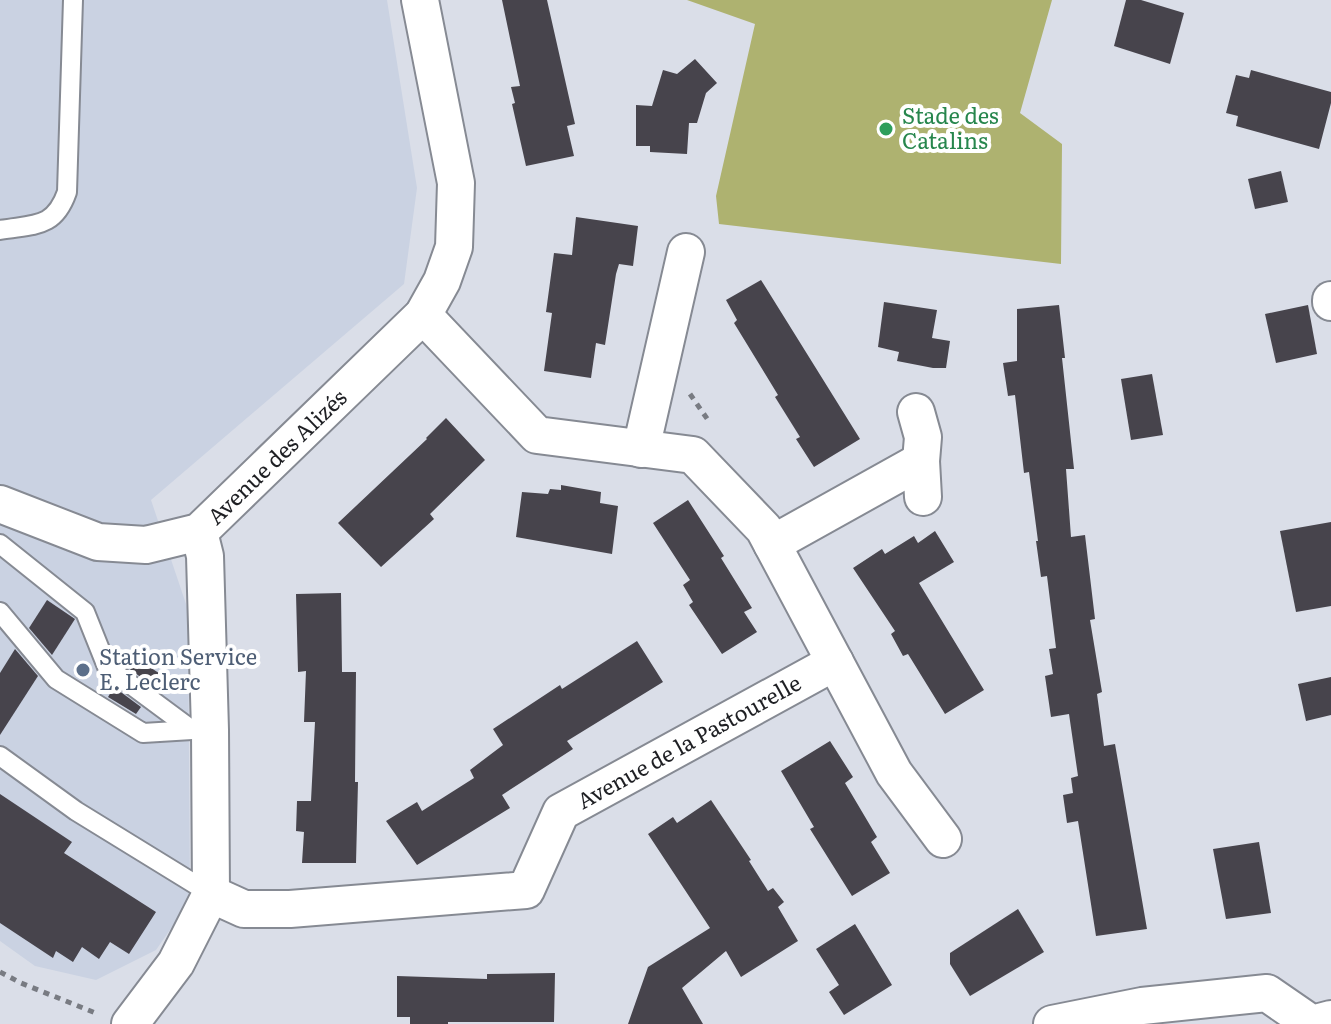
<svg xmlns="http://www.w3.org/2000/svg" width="1331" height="1024" viewBox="0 0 1331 1024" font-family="Literata,serif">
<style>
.built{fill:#cad2e2}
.green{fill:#aeb270}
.building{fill:#47444c}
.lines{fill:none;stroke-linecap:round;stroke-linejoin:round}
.service-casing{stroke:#868a93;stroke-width:22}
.minor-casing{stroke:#868a93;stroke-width:40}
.path{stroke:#787b82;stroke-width:5;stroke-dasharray:6 6;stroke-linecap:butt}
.service{stroke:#fff;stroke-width:18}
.minor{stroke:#fff;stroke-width:36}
.leisure-dot{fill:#2e9e5b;stroke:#fff;stroke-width:3}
.service-dot{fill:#5c6f8a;stroke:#fff;stroke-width:3}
.labels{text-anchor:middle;stroke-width:8;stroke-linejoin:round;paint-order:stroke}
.leisure-label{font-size:22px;fill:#27864d;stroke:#fff;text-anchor:start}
.street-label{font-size:22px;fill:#1e1f23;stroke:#fff}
.service-label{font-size:22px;fill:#4e5e75;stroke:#fff;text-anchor:start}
</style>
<rect width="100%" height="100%" fill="#dadee8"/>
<polygon class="built" points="0,0 387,0 417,188 404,284 151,500 188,610 190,901 156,950 96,980 35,966 0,941"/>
<polygon class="green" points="687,0 1052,0 1020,113 1062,144 1061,264 719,224 716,196 755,24"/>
<g class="building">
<polygon points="502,0 547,0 575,124 567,126 574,156 526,166 512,104 515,103 511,87 520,86"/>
<polygon points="1126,0 1141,0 1184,13 1170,64 1114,46"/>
<polygon points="695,59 717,83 706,93 697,123 689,123 687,154 650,152 650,146 636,146 636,105 652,106 663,70 677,74"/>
<polygon points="1251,70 1331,92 1331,103 1319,149 1236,126 1238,116 1226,113 1236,75 1249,78"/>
<polygon points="1281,171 1288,202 1255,209 1248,179"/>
<polygon points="576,217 638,226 633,266 619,264 616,274 605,345 596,343 591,378 544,371 552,313 546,312 554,253 572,255"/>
<polygon points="761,280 860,439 814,467 796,439 800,437 775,397 778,395 734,323 737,320 726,300"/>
<polygon points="884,302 937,310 932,338 950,341 946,368 933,368 897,361 899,352 878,347"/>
<polygon points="1059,305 1065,358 1062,358 1074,469 1066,469 1071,537 1085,535 1095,619 1090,620 1102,692 1097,694 1104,746 1115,744 1147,929 1096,936 1078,821 1067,823 1063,795 1073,793 1071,778 1078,776 1069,714 1051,717 1045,676 1053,674 1049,649 1056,648 1047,576 1041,577 1036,541 1038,541 1029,472 1024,473 1015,395 1008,396 1003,363 1017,361 1017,309"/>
<polygon points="1308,305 1317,354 1276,363 1265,314"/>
<polygon points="1152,374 1163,435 1131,440 1121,379"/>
<polygon points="446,418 485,460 430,514 434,519 381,567 338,523 427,439 426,438"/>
<polygon points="561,485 601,492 600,503 618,506 612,554 516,537 522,492 548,494 550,489 561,490"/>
<polygon points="688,500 724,556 721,558 752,608 744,612 757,632 722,654 689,605 693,602 683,585 690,580 653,523"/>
<polygon points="1331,522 1331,606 1296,612 1280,531"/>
<polygon points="935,531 954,562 919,583 984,690 945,714 908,654 903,656 891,634 895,631 853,568 882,549 885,554 914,536 918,543"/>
<polygon points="341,593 342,672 356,672 355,782 358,782 356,863 302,863 304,832 296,831 297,801 311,801 315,722 304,722 306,671 298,672 296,594"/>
<polygon points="47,600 75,619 52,655 29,628"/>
<polygon points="637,641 663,682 567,741 573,749 502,795 510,808 417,865 386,821 417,802 422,811 474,778 470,770 503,745 493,729 560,685 562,689"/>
<polygon points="15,649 38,676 0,735 0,673"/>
<polygon points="134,657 162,675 154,687 127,667"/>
<polygon points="1331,677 1331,715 1306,721 1298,684"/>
<polygon points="114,687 141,707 136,714 108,697"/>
<polygon points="830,741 853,777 845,783 877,837 871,842 890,873 852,896 810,829 814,827 781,771"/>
<polygon points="0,794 72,842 64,853 156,912 129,954 110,942 99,959 82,947 73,962 56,951 53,958 0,923"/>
<polygon points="711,800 751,860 749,861 768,891 773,888 784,902 778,907 798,941 741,977 726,951 682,988 703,1024 628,1024 648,967 710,928 648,834 673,817 677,823"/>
<polygon points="1259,842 1271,913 1226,919 1213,849"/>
<polygon points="1018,909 1044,952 970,996 950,964 950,953"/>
<polygon points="855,924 892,985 844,1015 829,992 839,985 816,949"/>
<polygon points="555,973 554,1022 448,1022 448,1024 410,1024 410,1017 397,1017 397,976 487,979 487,974"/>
</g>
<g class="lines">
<defs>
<g id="service">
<path d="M 0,230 C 34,224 54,229 67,192 L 73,0"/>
<polyline points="0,544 85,612 107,667 192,730 210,730"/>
<polyline points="0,612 56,679 143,733 192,730"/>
<polyline points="0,756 76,811 211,894"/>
</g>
<g id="minor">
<polyline points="1331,300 1331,302"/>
<polyline points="423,315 537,435 693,455 764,529 894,773 943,839"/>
<polyline points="916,412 923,437 921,461 923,497"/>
<polyline points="641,449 686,252"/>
<polyline points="0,504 98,542 146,545 199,532 423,315 442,281 454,247 456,183 420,0"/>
<polyline points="772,544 921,461"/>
<polyline points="211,894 244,909 290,909 526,890 561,812 835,662"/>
<polyline points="130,1024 176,963 211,894 210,730 205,556 199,532"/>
<polyline points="1052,1024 1142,1006 1267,993 1312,1024 1331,1019"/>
</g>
</defs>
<use href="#service" class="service-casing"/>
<use href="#minor" class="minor-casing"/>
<g class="path">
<polyline points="690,394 708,420 707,422"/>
<polyline points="0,972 21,983 98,1014"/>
</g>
<use href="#service" class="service"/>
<use href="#minor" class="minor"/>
</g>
<circle class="leisure-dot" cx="886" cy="129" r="8"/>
<circle class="service-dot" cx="83" cy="670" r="8"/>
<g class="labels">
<g class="leisure-label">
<text x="902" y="124">Stade des<tspan x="902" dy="25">Catalins</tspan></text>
</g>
<g class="street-label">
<text transform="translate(277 457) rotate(-44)" y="8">Avenue des Alizés</text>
<text transform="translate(689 742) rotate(-29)" y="8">Avenue de la Pastourelle</text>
</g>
<g class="service-label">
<text x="99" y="665">Station Service<tspan x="99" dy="25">E. Leclerc</tspan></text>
</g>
</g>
</svg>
